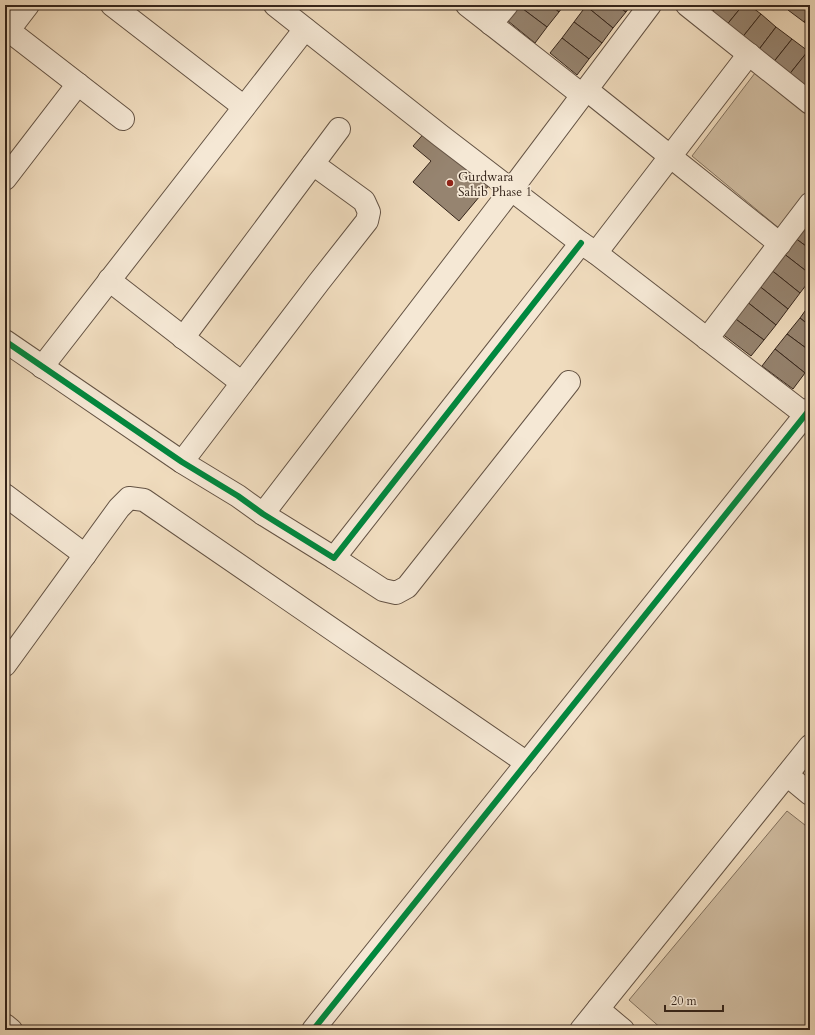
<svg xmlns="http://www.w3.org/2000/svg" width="815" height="1035" viewBox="0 0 815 1035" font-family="Cardo,serif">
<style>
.green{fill:#d0bda2;stroke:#82715e}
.building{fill:#968470;stroke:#35251b}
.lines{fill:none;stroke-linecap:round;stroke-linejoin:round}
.minor-casing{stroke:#645344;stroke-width:24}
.minor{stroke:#f5e8d5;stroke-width:22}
.cycleway-casing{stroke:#f5e8d5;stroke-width:8}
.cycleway{stroke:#00873e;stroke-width:6}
.poi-dot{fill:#8f2418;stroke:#f5e8d5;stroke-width:1.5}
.labels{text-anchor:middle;stroke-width:3.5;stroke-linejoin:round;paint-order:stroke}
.poi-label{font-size:13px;fill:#35251b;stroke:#f5e8d5;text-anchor:start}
</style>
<rect width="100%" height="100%" fill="#f0dcbe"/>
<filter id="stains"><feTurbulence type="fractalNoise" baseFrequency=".005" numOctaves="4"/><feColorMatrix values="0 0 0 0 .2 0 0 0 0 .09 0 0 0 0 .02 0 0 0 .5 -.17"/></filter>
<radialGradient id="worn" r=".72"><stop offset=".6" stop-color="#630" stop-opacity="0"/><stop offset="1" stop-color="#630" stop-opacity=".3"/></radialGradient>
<g class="green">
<polygon points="755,73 810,117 810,191 780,229 692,156"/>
<polygon points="787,811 810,829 810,1030 663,1030 629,1000"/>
</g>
<g class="building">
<polygon points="520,5 551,5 559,12 547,27 519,6"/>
<polygon points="551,5 564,5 559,12"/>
<polygon points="587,5 616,5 626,12 613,28 586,6"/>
<polygon points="616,5 631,5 626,12"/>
<polygon points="697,5 718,5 710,15"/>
<polygon points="718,5 743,5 725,27 710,15"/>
<polygon points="743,5 749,5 761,14 741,39 725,27"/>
<polygon points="792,5 810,5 810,14 804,22 788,10"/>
<polygon points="519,6 547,27 535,43 508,21"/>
<polygon points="586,6 613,28 602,43 574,22"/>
<polygon points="761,14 776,27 757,52 741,39"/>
<polygon points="810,14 810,27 804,22"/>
<polygon points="574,22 602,43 589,59 562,38"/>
<polygon points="776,27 792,39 772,64 757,52"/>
<polygon points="562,38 589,59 577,75 550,53"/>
<polygon points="792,39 808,51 788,76 772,64"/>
<polygon points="808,51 810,53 810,80 804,88 788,76"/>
<polygon points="426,131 490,184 459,221 413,182 431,161 413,146"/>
<polygon points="807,222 810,224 810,249 795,238"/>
<polygon points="795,238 810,249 810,274 783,253"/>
<polygon points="783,253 810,274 810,280 800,293 770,269"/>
<polygon points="770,269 800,293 788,309 758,285"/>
<polygon points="758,285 788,309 776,325 746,301"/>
<polygon points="746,301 776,325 764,340 733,317"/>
<polygon points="810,304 810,326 800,318"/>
<polygon points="733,317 764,340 751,356 721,333"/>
<polygon points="800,318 810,326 810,351 787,334"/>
<polygon points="787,334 810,351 810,367 805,373 775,349"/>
<polygon points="775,349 805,373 793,389 762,366"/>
</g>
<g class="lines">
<defs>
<g id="minor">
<polyline points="112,5 244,107"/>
<polyline points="275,5 441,136 581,243 596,253 806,415"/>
<polyline points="467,5 582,95"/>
<polyline points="687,5 810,103"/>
<polyline points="491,24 507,5"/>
<polyline points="8,30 123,119"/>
<polyline points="5,35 28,5"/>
<polyline points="587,90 780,244"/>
<polyline points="5,179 78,84"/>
<polyline points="596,253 749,54"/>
<polyline points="109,280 242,383"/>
<polyline points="183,338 339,129"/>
<polyline points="707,339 810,204"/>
<polyline points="5,341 182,462 238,496 263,514 334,558 581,243"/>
<polyline points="42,367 305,29"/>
<polyline points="182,462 319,282 367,221 369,212 364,201 313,164"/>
<polyline points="5,495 85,555"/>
<polyline points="263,514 511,190 650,5"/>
<polyline points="334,558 383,590 396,593 407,587 569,382"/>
<polyline points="5,665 119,508 129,498 144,500 527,763"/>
<polyline points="787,775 810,794"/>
<polyline points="598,1009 623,1030"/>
<polyline points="5,1025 11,1030"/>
<polyline points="313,1030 810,409"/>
<polyline points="581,1030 810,746"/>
</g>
</defs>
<use href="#minor" class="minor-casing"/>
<use href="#minor" class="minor"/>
<defs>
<g id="cycleway">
<polyline points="5,341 182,462 238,496 263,514 334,558 581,243"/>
<polyline points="313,1030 810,409"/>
</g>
</defs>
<use href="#cycleway" class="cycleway-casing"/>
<use href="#cycleway" class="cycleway"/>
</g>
<circle class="poi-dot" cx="450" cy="183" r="4"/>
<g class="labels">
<g class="poi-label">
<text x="458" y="181">Gurdwara<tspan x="458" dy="15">Sahib Phase 1</tspan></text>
</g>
</g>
<rect width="815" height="1035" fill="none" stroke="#f0dcbe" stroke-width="20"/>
<rect x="6" y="6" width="803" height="1023" fill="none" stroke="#35251b" stroke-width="2"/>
<rect x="10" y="10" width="795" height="1015" fill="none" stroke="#35251b"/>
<path d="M665 1005v6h58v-6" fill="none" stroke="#35251b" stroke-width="2"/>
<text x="671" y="1005" font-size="12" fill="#35251b" stroke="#f5e8d5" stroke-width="3" paint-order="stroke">20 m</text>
<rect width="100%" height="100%" filter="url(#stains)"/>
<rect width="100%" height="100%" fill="url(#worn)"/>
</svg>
